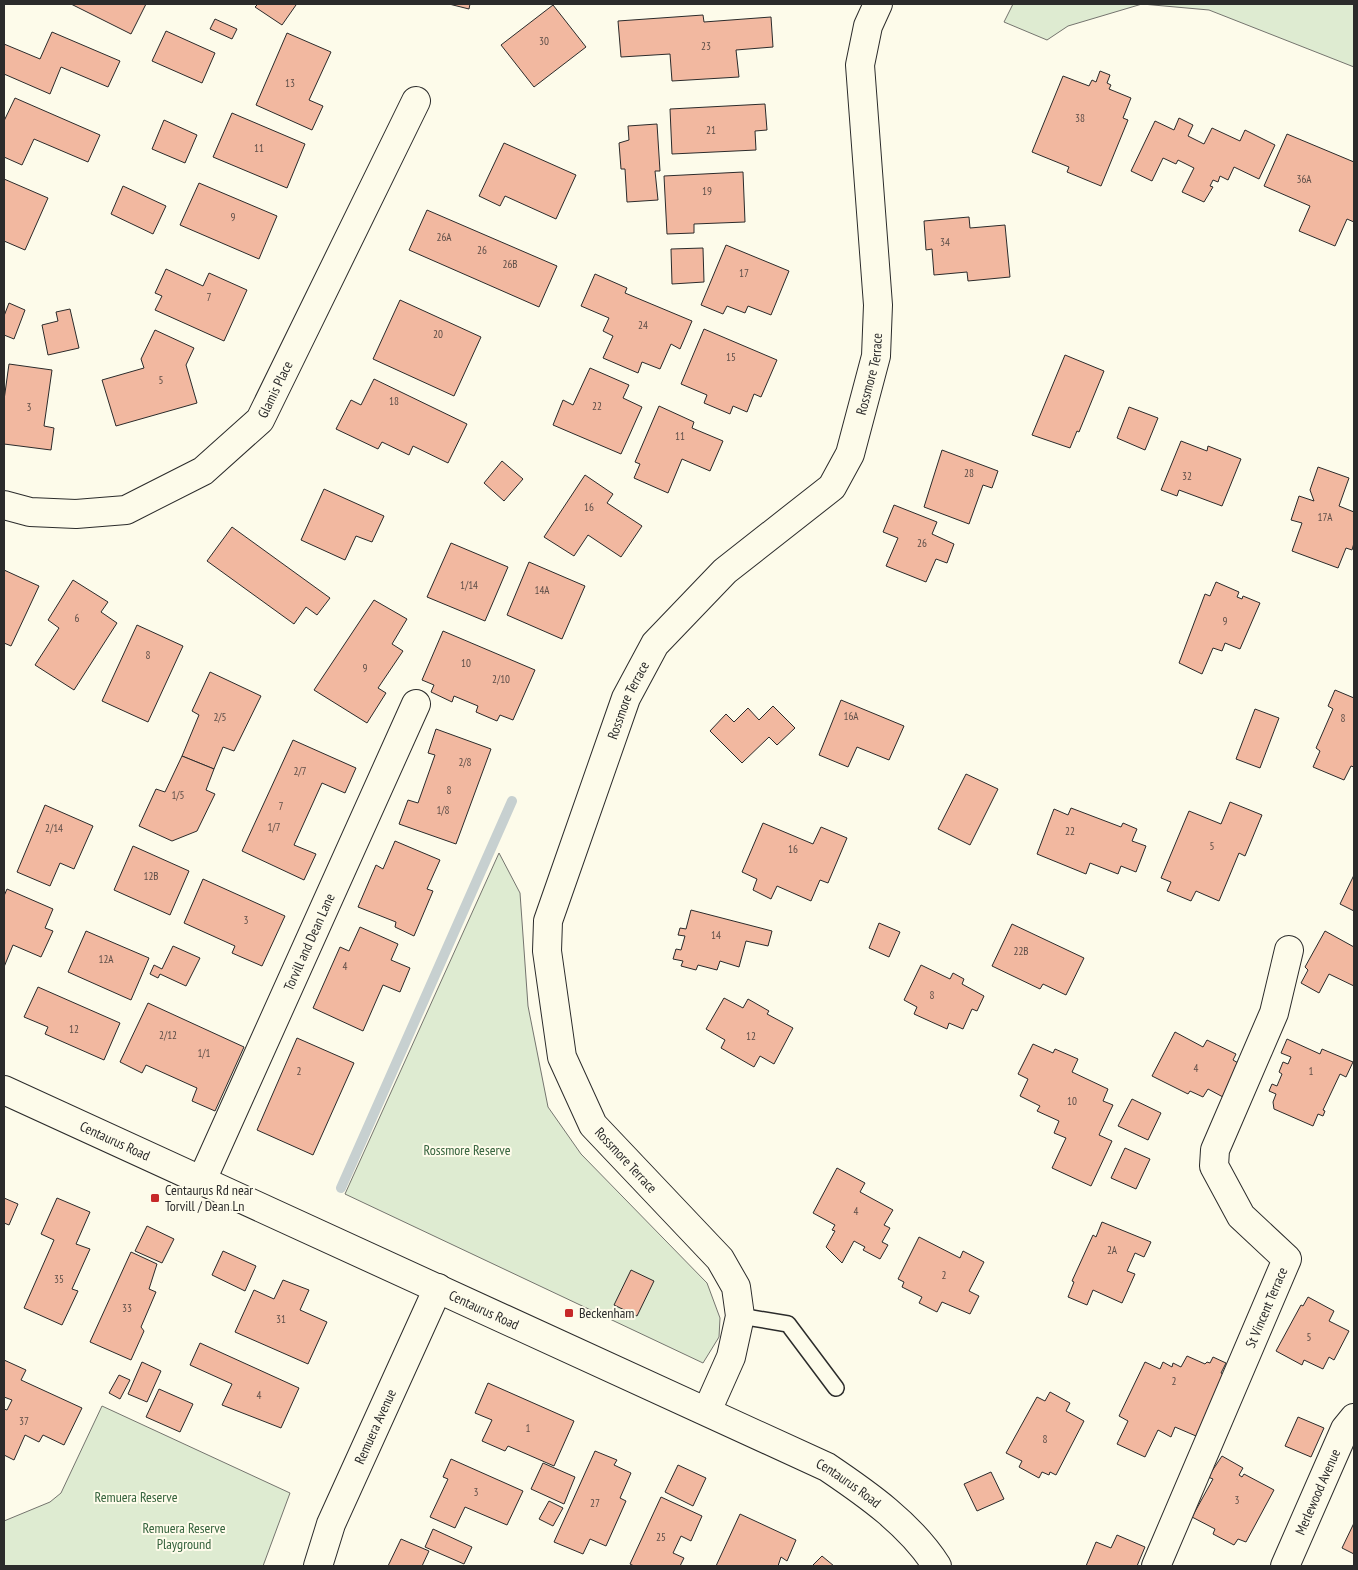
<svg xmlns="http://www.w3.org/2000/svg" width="1358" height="1570" viewBox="0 0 1358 1570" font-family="'PT Sans Narrow',sans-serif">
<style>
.green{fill:#deebd1;stroke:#74746e}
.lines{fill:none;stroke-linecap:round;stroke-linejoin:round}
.stream{stroke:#c7d0d0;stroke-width:10}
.building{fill:#f2b8a0;stroke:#2b2b2b}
.lane-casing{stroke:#2b2b2b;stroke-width:18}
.street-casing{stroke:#2b2b2b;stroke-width:30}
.secondary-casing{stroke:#2b2b2b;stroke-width:30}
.lane{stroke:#fdfbea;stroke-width:15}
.street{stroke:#fdfbea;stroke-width:28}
.secondary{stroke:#fdfbea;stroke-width:28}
.poi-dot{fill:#c62828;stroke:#fdfbea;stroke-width:2}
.labels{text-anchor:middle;stroke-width:4;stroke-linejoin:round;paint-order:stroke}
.number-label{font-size:11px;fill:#5d4e48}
.street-label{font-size:14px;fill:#2b2b2b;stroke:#fdfbea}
.park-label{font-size:14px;fill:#34623c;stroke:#fdfbea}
.poi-label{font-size:14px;fill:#2b2b2b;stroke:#fdfbea;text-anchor:start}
</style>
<rect width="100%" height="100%" fill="#fdfbea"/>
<g class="green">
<polygon points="1013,4 1354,4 1354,67 1209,10 1142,4 1068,26 1047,40 1004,22"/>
<polygon points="499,853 520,893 528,1006 548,1107 581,1154 707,1283 720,1318 719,1337 703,1363 345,1194"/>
<polygon points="102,1406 290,1493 263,1566 4,1566 4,1521 50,1502 61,1493"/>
</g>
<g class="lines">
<polyline class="stream" points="341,1188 512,801"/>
</g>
<g class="building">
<polygon points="71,4 146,4 131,34"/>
<polygon points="258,4 295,4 296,5 282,25 255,7"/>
<polygon points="449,4 470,4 469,9"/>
<polygon points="553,5 586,47 534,87 501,45"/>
<polygon points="703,15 704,22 771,17 773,47 736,50 739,77 672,81 670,54 621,57 618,21"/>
<polygon points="215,19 237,29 232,39 210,29"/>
<polygon points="166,31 215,53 202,83 152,61"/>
<polygon points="52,32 120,61 108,87 61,67 50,94 4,74 4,44 40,59"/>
<polygon points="287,33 331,52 309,100 323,106 312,130 256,105"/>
<polygon points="1100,71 1110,75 1107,83 1111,85 1109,89 1131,98 1123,118 1128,120 1101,186 1067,172 1069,167 1032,152 1063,76 1089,86 1092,80 1096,82"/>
<polygon points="15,98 100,135 88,162 34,139 22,165 4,157 4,121"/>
<polygon points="765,104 767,130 755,131 756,150 672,154 670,109"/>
<polygon points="232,113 305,144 287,188 213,157"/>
<polygon points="1179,118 1193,125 1188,136 1204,144 1212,128 1240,141 1245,130 1275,145 1259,179 1234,167 1228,180 1220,176 1218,182 1213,180 1210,186 1213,187 1204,202 1182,192 1194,168 1178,160 1176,164 1163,158 1152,181 1131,171 1155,121 1174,130"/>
<polygon points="164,120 197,135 185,163 152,149"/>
<polygon points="657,124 660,171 655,171 658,200 627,202 625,169 621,169 619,143 629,140 628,126"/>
<polygon points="1287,134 1354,162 1354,222 1347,219 1335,246 1299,231 1310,206 1264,186"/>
<polygon points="504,143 576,175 556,219 505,196 500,206 479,196"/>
<polygon points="743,172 745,222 694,224 694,233 667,234 664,176"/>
<polygon points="4,179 48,198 25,250 4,241"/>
<polygon points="199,183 277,216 259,259 180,225"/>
<polygon points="123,186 166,206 153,234 111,214"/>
<polygon points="427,210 557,266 539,307 409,250"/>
<polygon points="969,217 970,228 1005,225 1010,277 968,281 967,272 934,275 932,249 926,250 924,221"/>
<polygon points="726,245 789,271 771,315 748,306 745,313 727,306 723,314 701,305"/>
<polygon points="703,248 704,282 672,284 671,249"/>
<polygon points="166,269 203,286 209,273 247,290 224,341 155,310 162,296 155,293"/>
<polygon points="595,274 627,288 625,293 692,321 680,349 671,344 660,369 642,362 638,373 603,358 613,336 603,331 609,318 581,306"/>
<polygon points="400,300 481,337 454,396 373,359"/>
<polygon points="9,303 25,310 14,339 4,335 4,316"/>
<polygon points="70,309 79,348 48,355 42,325 58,321 56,312"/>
<polygon points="704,329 777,360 761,397 754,394 747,412 733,406 730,414 704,403 707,395 681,384"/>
<polygon points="155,330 194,348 186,365 197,403 116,426 102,380 144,368 141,359"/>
<polygon points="1065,355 1104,371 1079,432 1077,431 1070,448 1032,435"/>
<polygon points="9,364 52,370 44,426 54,428 51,450 4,444 4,400"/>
<polygon points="590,368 629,385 623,398 642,407 621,454 553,425 563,400 573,405"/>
<polygon points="374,379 467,424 448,463 413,446 409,455 382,442 378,449 336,429 351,400 361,405"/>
<polygon points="659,406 694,422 692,428 723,441 710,471 682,459 668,493 634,478 640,464 635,462"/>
<polygon points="1129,407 1158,418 1145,450 1117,438"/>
<polygon points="1181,441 1207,451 1208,446 1241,459 1222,506 1179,490 1177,496 1161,490"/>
<polygon points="942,450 998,471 992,488 983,485 969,524 924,507"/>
<polygon points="502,461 523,479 504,501 484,483"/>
<polygon points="1318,467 1349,478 1339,506 1354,512 1354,543 1352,550 1346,548 1338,568 1292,551 1302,523 1291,520 1299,496 1314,501 1310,490"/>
<polygon points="585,475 613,494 607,503 642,526 621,557 588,535 574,556 544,537"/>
<polygon points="324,489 384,516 372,542 356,536 345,560 301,540"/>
<polygon points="894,505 937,522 932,534 954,544 947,563 936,559 926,582 886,566 898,538 883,532"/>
<polygon points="232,527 330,598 317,615 306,607 294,624 207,561"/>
<polygon points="451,543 508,567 485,621 427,597"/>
<polygon points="529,562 585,586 562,639 507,615"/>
<polygon points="4,570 39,586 11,646 4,643"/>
<polygon points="73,580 108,602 101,612 117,623 74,690 35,665 59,628 48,620"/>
<polygon points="1216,582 1239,592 1237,597 1242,599 1243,596 1260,603 1240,649 1225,643 1222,651 1213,648 1202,674 1179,663 1205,594 1210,596"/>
<polygon points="374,600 407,619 392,644 403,651 378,688 386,693 367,723 314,690"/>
<polygon points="137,625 183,646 148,722 102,701"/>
<polygon points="443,631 535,670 513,720 500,715 497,721 476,712 478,706 454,696 452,702 431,692 434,685 422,680"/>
<polygon points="210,672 261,696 234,751 223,747 214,769 182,756 199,715 192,711"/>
<polygon points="1335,690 1354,698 1354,767 1351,766 1344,780 1313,767 1320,751 1316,748 1333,709 1328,706"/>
<polygon points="841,700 904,726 889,760 857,747 848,767 819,755"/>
<polygon points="773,706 795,728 777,745 769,737 742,763 710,731 726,714 734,722 748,708 759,720"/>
<polygon points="1255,709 1279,718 1260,768 1236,759"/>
<polygon points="436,729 491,749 456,844 399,824 408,800 418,803 435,755 428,753"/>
<polygon points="293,740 356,768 345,793 322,783 294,845 316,854 304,880 242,851"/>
<polygon points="182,756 214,769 206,790 215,794 197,831 172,841 139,826 156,789 165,792"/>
<polygon points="966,774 998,789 970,845 938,829"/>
<polygon points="1230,802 1262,815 1245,856 1239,853 1219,901 1196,891 1191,901 1167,891 1171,882 1161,878 1189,811 1221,824"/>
<polygon points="45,805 93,826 74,869 60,863 50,886 17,872"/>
<polygon points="1071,808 1121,827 1123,823 1137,829 1132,841 1146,846 1136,872 1121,866 1118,874 1090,863 1086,874 1037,854 1054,809 1068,815"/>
<polygon points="763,823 813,844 821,827 847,838 828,883 820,880 811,901 777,886 771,899 753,890 757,879 742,872"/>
<polygon points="395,841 440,860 427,889 433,891 414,936 395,927 396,922 358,907 376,865 383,869"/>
<polygon points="133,846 189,871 170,915 114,890"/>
<polygon points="1354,875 1354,911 1340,904"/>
<polygon points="203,879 285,916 262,966 232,953 235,946 184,923"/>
<polygon points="7,889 53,909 45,928 53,931 41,957 13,945 4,967 4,896"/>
<polygon points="691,910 772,931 768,946 746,941 739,967 720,961 717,970 698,965 696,970 681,966 683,961 673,959 676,949 681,950 685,936 678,935 680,928 686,929"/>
<polygon points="879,923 900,932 889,957 869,948"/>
<polygon points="1012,924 1084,958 1066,995 1043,984 1040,989 992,966"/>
<polygon points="360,927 398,944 391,960 410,968 400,992 383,985 363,1031 313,1008 340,947 349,951"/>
<polygon points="86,931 149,958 131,1000 68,972"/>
<polygon points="1325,931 1354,947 1354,986 1329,974 1319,993 1301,983 1308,970 1305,967"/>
<polygon points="173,946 200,958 186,986 160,974 158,978 150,974 154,965 162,969"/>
<polygon points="921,965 950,979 953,973 964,979 962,984 984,996 977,1011 972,1009 963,1029 949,1023 947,1029 914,1014 917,1007 904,1000"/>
<polygon points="38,987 120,1023 104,1060 45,1034 48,1027 24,1017"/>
<polygon points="724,998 743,1008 748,999 769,1011 767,1014 793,1028 774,1064 760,1056 754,1067 721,1048 725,1040 706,1029"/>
<polygon points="148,1003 244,1047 215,1111 192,1101 197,1088 146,1065 142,1073 120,1062"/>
<polygon points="1175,1032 1203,1047 1207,1040 1236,1054 1233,1060 1240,1064 1223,1097 1208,1089 1203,1097 1190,1091 1188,1094 1152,1076"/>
<polygon points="297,1038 354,1063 313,1155 257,1130"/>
<polygon points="1287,1039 1320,1054 1322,1049 1353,1062 1346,1077 1340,1074 1323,1110 1325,1111 1323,1116 1318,1114 1313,1126 1274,1109 1273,1102 1276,1094 1269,1091 1272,1084 1277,1086 1282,1074 1279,1072 1283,1062 1288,1064 1291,1057 1281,1053"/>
<polygon points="1033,1044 1053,1053 1055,1049 1078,1059 1072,1072 1108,1089 1103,1101 1113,1105 1099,1135 1112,1141 1091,1186 1052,1168 1066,1138 1054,1133 1059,1121 1037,1111 1040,1106 1020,1096 1028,1079 1018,1074"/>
<polygon points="1132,1099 1161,1113 1148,1140 1118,1126"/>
<polygon points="1125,1148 1150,1159 1136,1189 1111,1178"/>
<polygon points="837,1168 865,1183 860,1192 893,1210 884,1225 890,1228 882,1242 888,1245 880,1259 863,1250 865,1247 854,1241 842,1263 826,1247 835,1231 832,1230 835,1225 813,1213"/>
<polygon points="4,1198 18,1204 9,1225 4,1223"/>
<polygon points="57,1198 90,1212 76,1244 90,1249 72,1289 78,1291 62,1325 24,1308 54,1240 41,1234"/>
<polygon points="1102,1222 1151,1242 1144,1257 1135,1253 1127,1271 1135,1274 1122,1303 1093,1290 1087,1305 1068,1297 1074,1282 1072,1281 1093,1235 1096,1237"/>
<polygon points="147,1226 174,1239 162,1263 135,1251"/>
<polygon points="919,1237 960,1258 963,1251 984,1262 969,1291 979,1296 970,1314 942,1302 937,1312 919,1303 922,1297 902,1287 904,1282 898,1279"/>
<polygon points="223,1251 256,1266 245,1291 212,1275"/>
<polygon points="131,1252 157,1264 149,1289 156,1292 141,1327 144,1331 131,1360 90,1342"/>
<polygon points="631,1270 654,1281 637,1316 614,1305"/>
<polygon points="283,1280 309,1290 300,1310 327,1322 308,1364 235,1332 254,1290 274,1299"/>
<polygon points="1308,1297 1334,1311 1329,1321 1349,1331 1334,1360 1329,1357 1323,1369 1304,1360 1302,1365 1276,1351 1301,1305 1303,1306"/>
<polygon points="200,1343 299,1388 281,1428 222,1405 232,1384 190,1365"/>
<polygon points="1187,1356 1205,1364 1207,1362 1210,1363 1213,1357 1226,1363 1221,1373 1225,1375 1196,1436 1175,1427 1171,1437 1158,1430 1145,1457 1117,1444 1128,1421 1119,1416 1145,1362 1160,1369 1163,1362 1172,1367 1173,1363 1181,1367"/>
<polygon points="4,1360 26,1370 21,1380 82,1408 64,1445 43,1435 39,1442 25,1435 14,1460 4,1455 4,1409 7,1410 12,1400 4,1397"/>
<polygon points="142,1362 161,1371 147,1402 128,1394"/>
<polygon points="119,1375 130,1380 120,1399 109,1393"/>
<polygon points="488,1383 574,1421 554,1466 508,1446 505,1451 482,1441 492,1420 475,1413"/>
<polygon points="159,1389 193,1404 180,1432 146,1417"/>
<polygon points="1050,1392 1070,1403 1066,1411 1084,1421 1056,1475 1050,1472 1049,1475 1042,1472 1039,1478 1019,1467 1022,1461 1006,1453 1037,1397 1045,1401"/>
<polygon points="1298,1417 1324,1428 1311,1457 1285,1446"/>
<polygon points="595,1451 617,1460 614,1465 631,1473 620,1498 626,1501 606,1546 590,1539 583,1554 554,1542"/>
<polygon points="1222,1456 1243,1468 1239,1475 1242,1477 1244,1474 1274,1490 1246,1542 1238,1539 1234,1545 1213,1534 1215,1529 1192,1517 1213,1479 1208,1477"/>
<polygon points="451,1459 523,1491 507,1525 465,1507 455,1528 430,1517 448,1479 443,1477"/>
<polygon points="543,1463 575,1477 564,1504 531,1489"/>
<polygon points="678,1465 706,1478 693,1506 665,1492"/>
<polygon points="991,1472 1004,1499 977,1511 964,1484"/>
<polygon points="661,1497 702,1516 691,1541 681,1536 673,1553 684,1558 680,1566 634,1566 630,1564"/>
<polygon points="549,1501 563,1508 553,1526 539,1519"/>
<polygon points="740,1514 796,1540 787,1561 781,1557 778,1566 716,1566"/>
<polygon points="1354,1523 1354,1554 1342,1548"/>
<polygon points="433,1529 472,1547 464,1564 425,1547"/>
<polygon points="1117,1535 1145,1547 1137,1566 1086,1566 1096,1542 1111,1548"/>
<polygon points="401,1539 429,1551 422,1566 388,1566"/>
<polygon points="822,1556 834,1566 812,1566"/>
</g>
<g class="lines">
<defs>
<polyline id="lane" points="740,1316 788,1324 836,1388"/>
<g id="street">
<path id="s1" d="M 4,505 L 30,512 L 76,514 L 126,510 L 203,471 L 260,420 L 416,101"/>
<path id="s2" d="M 202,1180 L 416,704"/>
<path id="s3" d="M 707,1411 L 731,1357 L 740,1316 L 736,1287 L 720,1259 L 593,1125 L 562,1057 L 547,951 L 548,921 L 626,698 L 655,644 L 725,571 L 832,487 L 850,454 L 876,356 L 878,305 L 860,65 L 868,26 L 878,4"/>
<path id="s4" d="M 318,1566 L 331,1524 L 438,1288"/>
<path id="s5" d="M 1156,1566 L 1287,1259 L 1241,1216 L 1214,1166 L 1215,1150 L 1274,1013 L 1289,950"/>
<path id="s6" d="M 1285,1566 L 1345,1429 L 1354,1418"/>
</g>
<g id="secondary">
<path id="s7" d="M 4,1090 L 827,1467 C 867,1494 910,1524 937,1566"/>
</g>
</defs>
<use href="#lane" class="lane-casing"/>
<use href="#street" class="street-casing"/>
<use href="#secondary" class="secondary-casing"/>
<use href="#lane" class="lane"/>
<use href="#street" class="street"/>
<use href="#secondary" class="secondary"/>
</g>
<g class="poi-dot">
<rect x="150" y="1193" width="10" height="10" rx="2.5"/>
<rect x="564" y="1308" width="10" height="10" rx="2.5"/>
</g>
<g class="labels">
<g class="number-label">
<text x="544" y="45">30</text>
<text x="706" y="50">23</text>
<text x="290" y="87">13</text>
<text x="1080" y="122">38</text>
<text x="711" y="134">21</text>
<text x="259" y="152">11</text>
<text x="1304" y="183">36A</text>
<text x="707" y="195">19</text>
<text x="233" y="221">9</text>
<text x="444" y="241">26A</text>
<text x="945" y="246">34</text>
<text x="482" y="254">26</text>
<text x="510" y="268">26B</text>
<text x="744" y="277">17</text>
<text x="209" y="301">7</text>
<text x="643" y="329">24</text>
<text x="438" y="338">20</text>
<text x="731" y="361">15</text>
<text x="161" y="384">5</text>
<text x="394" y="405">18</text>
<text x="597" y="410">22</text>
<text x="29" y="411">3</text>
<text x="680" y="440">11</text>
<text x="969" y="477">28</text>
<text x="1187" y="480">32</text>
<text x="589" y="511">16</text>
<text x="1325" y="521">17A</text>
<text x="922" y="547">26</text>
<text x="469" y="589">1/14</text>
<text x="542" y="594">14A</text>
<text x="77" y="622">6</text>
<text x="1225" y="625">9</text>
<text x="148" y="659">8</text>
<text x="466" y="667">10</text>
<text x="365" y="672">9</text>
<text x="501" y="683">2/10</text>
<text x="851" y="720">16A</text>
<text x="220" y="721">2/5</text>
<text x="1343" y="722">8</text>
<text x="465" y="766">2/8</text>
<text x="300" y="775">2/7</text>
<text x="449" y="794">8</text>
<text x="178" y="799">1/5</text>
<text x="281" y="810">7</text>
<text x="443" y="814">1/8</text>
<text x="274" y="831">1/7</text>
<text x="54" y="832">2/14</text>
<text x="1070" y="835">22</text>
<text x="1212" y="850">5</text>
<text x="793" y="853">16</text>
<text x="151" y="880">12B</text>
<text x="246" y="924">3</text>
<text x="716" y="939">14</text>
<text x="1021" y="955">22B</text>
<text x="106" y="963">12A</text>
<text x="345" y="970">4</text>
<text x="932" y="999">8</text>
<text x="74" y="1033">12</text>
<text x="168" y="1039">2/12</text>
<text x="751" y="1040">12</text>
<text x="204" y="1057">1/1</text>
<text x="1196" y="1072">4</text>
<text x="299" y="1075">2</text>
<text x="1311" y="1075">1</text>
<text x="1072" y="1105">10</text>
<text x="856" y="1215">4</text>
<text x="1112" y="1254">2A</text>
<text x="944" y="1279">2</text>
<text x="59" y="1283">35</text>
<text x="127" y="1312">33</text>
<text x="281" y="1323">31</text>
<text x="1309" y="1341">5</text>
<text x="1174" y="1385">2</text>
<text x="259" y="1399">4</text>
<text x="24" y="1425">37</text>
<text x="528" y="1432">1</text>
<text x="1045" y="1443">8</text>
<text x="476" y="1496">3</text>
<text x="1237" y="1504">3</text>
<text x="595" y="1507">27</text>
<text x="661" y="1541">25</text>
</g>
<g class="street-label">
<text dy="5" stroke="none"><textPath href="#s3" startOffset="1214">Rossmore Terrace</textPath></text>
<text dy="5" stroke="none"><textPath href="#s1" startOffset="320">Glamis Place</textPath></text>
<text dy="5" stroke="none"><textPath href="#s3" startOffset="794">Rossmore Terrace</textPath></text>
<text dy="5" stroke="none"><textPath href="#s2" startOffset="261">Torvill and Dean Lane</textPath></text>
<text dy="5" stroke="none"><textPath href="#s7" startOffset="122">Centaurus Road</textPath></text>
<text transform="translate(626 1160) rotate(47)" y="5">Rossmore Terrace</text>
<text dy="5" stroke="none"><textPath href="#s5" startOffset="281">St Vincent Terrace</textPath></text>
<text dy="5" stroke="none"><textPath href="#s7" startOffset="528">Centaurus Road</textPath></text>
<text dy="5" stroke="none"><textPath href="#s4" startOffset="151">Remuera Avenue</textPath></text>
<text dy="5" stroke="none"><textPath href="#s7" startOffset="932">Centaurus Road</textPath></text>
<text dy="5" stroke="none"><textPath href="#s6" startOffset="81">Merlewood Avenue</textPath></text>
</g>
<g class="park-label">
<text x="467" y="1155">Rossmore Reserve</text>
<text x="136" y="1502">Remuera Reserve</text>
<text x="184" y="1533">Remuera Reserve<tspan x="184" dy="16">Playground</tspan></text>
</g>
<g class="poi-label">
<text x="165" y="1195">Centaurus Rd near<tspan x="165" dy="16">Torvill / Dean Ln</tspan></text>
<text x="579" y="1318">Beckenham</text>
</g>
</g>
<rect width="1358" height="1570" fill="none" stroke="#2b2b2b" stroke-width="10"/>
</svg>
